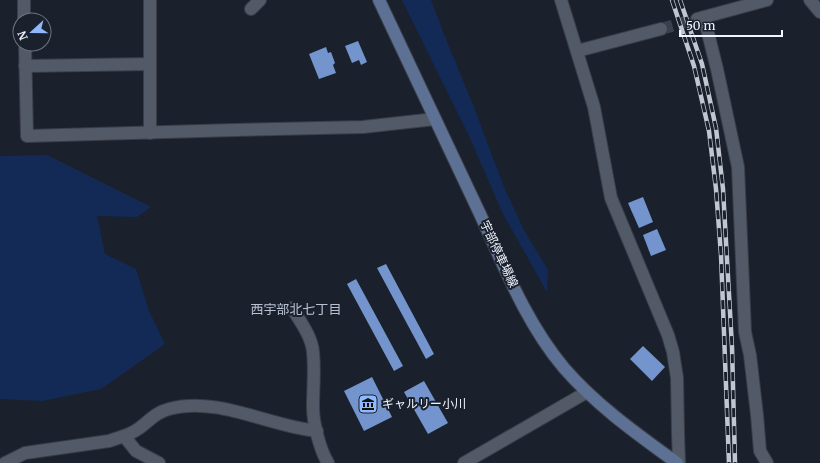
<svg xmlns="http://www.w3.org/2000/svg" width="820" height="463" viewBox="0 0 820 463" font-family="Merriweather,'Noto Sans JP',serif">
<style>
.green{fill:#122a55}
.building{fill:#7394cd}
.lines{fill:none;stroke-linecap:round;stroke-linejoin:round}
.street-tunnel{stroke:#3a414c;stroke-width:12;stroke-dasharray:12 6;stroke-linecap:butt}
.street-casing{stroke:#393e48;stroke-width:14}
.secondary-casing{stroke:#393e48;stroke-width:14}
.street{stroke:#525a68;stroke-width:12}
.secondary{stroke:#5d7194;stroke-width:12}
.rail-casing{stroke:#c1c7d0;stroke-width:4.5}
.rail{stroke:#1a212d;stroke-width:3;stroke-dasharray:9;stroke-linecap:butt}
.labels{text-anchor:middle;stroke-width:4;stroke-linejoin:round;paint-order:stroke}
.street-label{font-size:12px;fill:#f0f5fe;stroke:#1a212d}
.poi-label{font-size:12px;fill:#f0f5fe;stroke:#1a212d;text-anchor:start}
.neighbourhood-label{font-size:13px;fill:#b9c2d2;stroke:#1a212d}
</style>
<rect width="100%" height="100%" fill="#1a212d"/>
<g class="green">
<polygon points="402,0 431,0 444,34 475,110 504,187 524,230 548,270 547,292 503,214 469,136"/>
<polygon points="47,155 151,207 137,217 97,216 105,254 136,269 149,311 165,344 101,389 42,401 0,399 0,156"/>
</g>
<g class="building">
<polygon points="358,41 367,62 361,65 359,60 352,63 345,46"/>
<polygon points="326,47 328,53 331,52 335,63 333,65 336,73 319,79 309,54"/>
<polygon points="643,197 653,222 639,228 628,203"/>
<polygon points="657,229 666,250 651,256 643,235"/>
<polygon points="386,264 434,354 426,359 377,268"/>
<polygon points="356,279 403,366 394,371 347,284"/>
<polygon points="643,346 665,367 652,381 630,359"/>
<polygon points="372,377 392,417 364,431 344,391"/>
<polygon points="424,381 448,423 428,434 404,392"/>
</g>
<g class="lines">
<polyline class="street-tunnel" points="661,29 696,19"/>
<defs>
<g id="street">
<polyline points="24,0 24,20"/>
<polyline points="150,0 150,133"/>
<polyline points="561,0 594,107 611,198 668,335 673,352 677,378 678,433 679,463"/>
<polyline points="810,0 820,12"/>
<polyline points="251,9 260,0"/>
<polyline points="704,17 717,69 738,167 745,332 750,355 757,415 760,451 767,463"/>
<polyline points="697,19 767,0"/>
<polyline points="25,44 27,136 235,130 363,127 435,119"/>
<polyline points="577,51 661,29"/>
<polyline points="25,66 150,64"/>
<path d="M 292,308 C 300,321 312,337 313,352 C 315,370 313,389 313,407 C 313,423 320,450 328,463"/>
<path d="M 124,436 C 129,434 134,432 138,429 C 148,422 156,412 169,409 C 218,396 268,426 317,431"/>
<polyline points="5,463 25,453 109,441 124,436 136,451 159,463"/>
<polyline points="464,463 587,392"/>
</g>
<path id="secondary" d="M 379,0 C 413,71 446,143 480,214 C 504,266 526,323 564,368 C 596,405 637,434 677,463"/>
</defs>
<use href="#street" class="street-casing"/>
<use href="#secondary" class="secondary-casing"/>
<use href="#street" class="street"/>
<use href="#secondary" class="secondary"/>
<defs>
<g id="rail">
<polyline points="672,0 694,66 709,131 716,189 721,255 729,463"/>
<polyline points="680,0 702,64 716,128 723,189 732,347 735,463"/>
</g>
</defs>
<use href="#rail" class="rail-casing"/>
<use href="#rail" class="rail"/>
</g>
<defs>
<symbol id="museum-square" viewBox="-11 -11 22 22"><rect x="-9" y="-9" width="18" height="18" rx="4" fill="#90b8fd" stroke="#1a212d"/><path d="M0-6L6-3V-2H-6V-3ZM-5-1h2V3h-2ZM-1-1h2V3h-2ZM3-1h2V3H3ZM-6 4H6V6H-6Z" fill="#111"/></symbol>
</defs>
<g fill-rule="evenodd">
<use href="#museum-square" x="357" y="393" width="22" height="22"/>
</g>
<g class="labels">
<g class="street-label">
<text transform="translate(499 254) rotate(65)" y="4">宇部停車場線</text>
</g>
<g class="poi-label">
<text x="382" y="408">ギャルリー小川</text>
</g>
<g class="neighbourhood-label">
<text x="296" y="314">西宇部北七丁目</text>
</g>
</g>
<g transform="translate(32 32) rotate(249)"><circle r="19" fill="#1a212d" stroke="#707681"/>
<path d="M0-3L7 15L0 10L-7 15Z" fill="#90b8fd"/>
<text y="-6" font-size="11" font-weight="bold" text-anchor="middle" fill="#f0f5fe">N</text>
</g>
<path d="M680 30v6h102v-6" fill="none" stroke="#f0f5fe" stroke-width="2"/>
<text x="686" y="30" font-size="12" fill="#f0f5fe" stroke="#1a212d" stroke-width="3" paint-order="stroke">50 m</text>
</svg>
